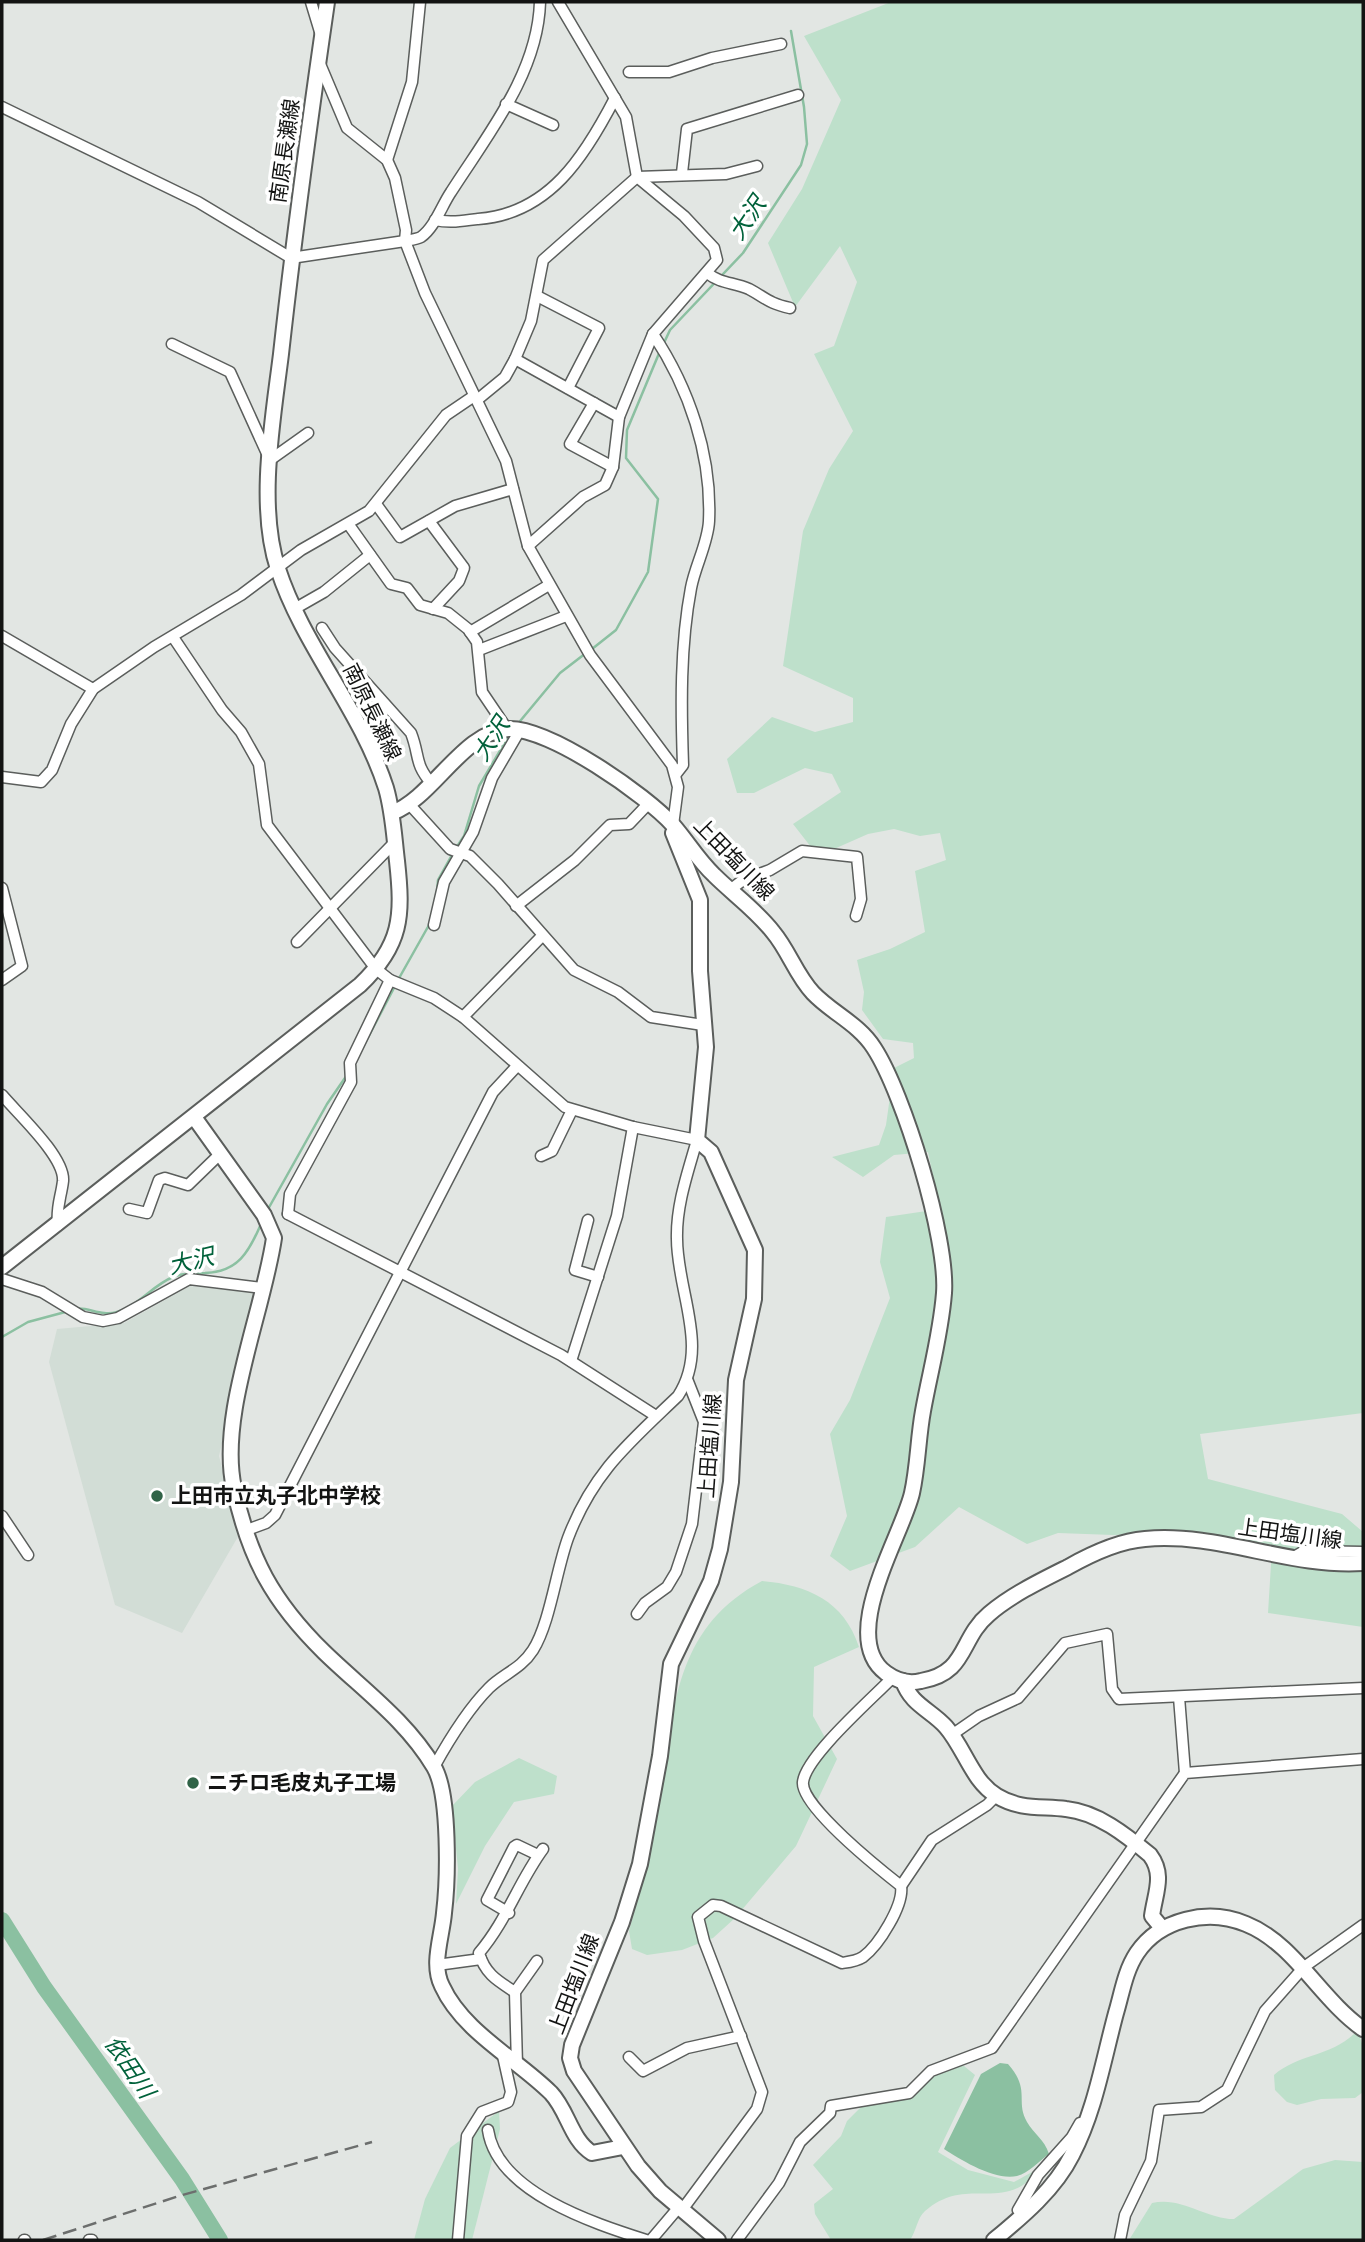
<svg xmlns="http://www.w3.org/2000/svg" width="1365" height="2242" viewBox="0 0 1365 2242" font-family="'Roboto Condensed','Noto Sans JP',sans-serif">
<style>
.built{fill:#d2ddd6}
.green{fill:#bee0cb}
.water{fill:#8bc0a1}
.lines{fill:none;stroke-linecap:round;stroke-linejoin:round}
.stream{stroke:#8bc0a1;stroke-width:2.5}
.river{stroke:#8bc0a1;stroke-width:16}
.street-casing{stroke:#5b5e5c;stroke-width:13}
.secondary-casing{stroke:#5b5e5c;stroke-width:18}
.street{stroke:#fff;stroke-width:10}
.secondary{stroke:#fff;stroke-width:14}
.rail{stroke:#6c6e6d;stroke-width:2.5;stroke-dasharray:14 7;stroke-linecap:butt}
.poi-dot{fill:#306347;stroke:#fff;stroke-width:2.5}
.labels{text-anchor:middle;stroke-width:7;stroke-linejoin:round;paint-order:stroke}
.street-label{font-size:21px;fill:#131413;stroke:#fff}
.poi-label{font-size:21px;font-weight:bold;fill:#131413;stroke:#fff;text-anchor:start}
.water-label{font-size:23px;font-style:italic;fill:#00613a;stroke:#fff}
</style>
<rect width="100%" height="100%" fill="#e2e6e3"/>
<polygon class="built" points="190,1286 256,1293 219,1456 239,1535 182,1633 115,1605 49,1362 57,1329 124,1323"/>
<g class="green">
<polygon points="891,2 1363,2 1363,1413 1200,1434 1208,1479 1342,1514 1363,1532 1363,1627 1268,1613 1272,1548 1202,1532 1113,1535 1058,1533 1027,1544 959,1507 915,1547 850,1571 830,1556 847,1516 830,1434 850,1400 890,1298 880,1262 886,1217 940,1209 928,1152 894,1155 863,1177 832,1157 879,1145 886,1125 894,1068 914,1058 913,1043 883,1039 862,1010 864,992 857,960 890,949 925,932 915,871 946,860 940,833 920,836 894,829 868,834 834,849 811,847 793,824 841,792 832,774 805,768 754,793 737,793 727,759 772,717 815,732 853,722 853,698 783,666 803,531 829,469 853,431 814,354 834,346 857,282 840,246 795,307 768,243 802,189 841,100 804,36"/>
<path d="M 762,1581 C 808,1585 844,1601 859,1647 L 814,1667 L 813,1716 L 837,1759 L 796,1846 L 735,1918 L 713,1938 L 682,1950 L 647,1955 L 632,1949 L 629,1931 C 640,1890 652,1848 659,1807 C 674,1716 670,1630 762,1581 Z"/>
<polygon points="519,1758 557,1776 554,1794 514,1802 485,1846 456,1904 458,1869 452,1806 475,1782"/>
<path d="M 1354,2034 L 1359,2035 L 1363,2046 L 1363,2092 L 1355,2098 L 1321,2099 L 1297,2105 L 1287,2102 L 1275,2090 L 1274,2075 C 1298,2054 1329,2057 1354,2034 Z"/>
<path d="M 964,2066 L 975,2075 L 938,2152 L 968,2170 L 1014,2182 L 1041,2167 C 1005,2217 969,2173 925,2211 C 917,2218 916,2232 910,2240 L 831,2240 L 815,2214 L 814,2204 L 833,2189 L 813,2165 L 841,2136 L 847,2121 L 862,2106 L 910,2086 L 940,2068 Z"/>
<polygon points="499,2111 500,2129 472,2240 414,2240 425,2199 450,2148"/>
<path d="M 1335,2160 L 1363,2162 L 1363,2240 L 1129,2240 L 1152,2203 C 1181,2196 1206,2219 1234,2219 L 1303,2169 Z"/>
</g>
<path class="water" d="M 1000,2063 L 1008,2064 C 1031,2090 1015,2101 1027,2122 C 1034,2134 1044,2139 1049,2154 C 1039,2161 1029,2173 1017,2176 C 995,2181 961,2160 944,2149 L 981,2074 Z"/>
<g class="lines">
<g class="stream">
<polyline points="663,345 670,330 743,253 801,165 807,144 804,107 791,31"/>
<polyline points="592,649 616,630 648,572 658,499 626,458 627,430 660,351"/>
<polyline points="516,726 560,673 586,653"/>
<polyline points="456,848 464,836 479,786 510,734"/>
<polyline points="437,892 438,880 453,853"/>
<polyline points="398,980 429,925"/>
<polyline points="354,1064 395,986"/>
<polyline points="267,1211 327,1104 347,1075"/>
<path d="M 75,1309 C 87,1306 101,1317 117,1312 C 138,1306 153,1285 173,1277 C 182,1273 195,1273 205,1273 C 238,1272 249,1252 261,1224"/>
<polyline points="2,1337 28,1322 69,1311"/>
</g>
<polyline class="river" points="2,1920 44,1987 182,2179 220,2240"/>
<defs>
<g id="street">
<polyline points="311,2 321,35"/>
<polyline points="320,64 347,128 387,160 395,178 406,230 405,241 425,293 506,461 528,546 590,655 672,765 678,787 673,825"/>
<polyline points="629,72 669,72 712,58 781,44"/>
<polyline points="506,104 553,125"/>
<path d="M 2,107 L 198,202 L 291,258 L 405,241 C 410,240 417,239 421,237 C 435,227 442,205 451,192 C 488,134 538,73 540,2"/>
<polyline points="387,160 412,82 420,2"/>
<polyline points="682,173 687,129 798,95"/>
<path d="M 435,220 C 449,223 463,221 478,219 C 549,214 585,156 615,98"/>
<path d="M 707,273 C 721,284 733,282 749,289 C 766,298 768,303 790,308"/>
<polyline points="537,296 599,328 568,388"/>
<path d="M 653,334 C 689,388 712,455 709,521 C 708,543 695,566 691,588 C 680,646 681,707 683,765 L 676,774"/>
<polyline points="172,344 230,372 270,460 308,433"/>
<polyline points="515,359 619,417"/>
<polyline points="477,400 505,377 515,359 531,321 543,260 637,177 726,174 757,166"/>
<polyline points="594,403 570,444 613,467"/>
<polyline points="376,504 400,537 455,506 513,489"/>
<polyline points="429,521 464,568 459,581 433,609"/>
<polyline points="349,525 391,584 407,588 420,605 448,613 468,629 477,642 482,692 507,729"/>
<polyline points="528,546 583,497 605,485 613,467 619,417 653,334 717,260 714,248 684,216 637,177 626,117 558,2"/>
<polyline points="296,608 324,592 370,555"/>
<path d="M 322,628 L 335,648 L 411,733 C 420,756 414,764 432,784"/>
<polyline points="470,632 549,585"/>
<polyline points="2,636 93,689"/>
<path d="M 173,637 L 222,710 L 241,732 L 259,764 L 267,825 L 376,969 L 390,980 L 434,998 L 463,1017 L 565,1107 L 633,1127 L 697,1140 C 688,1172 676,1205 677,1239 C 677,1292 710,1347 678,1396 C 629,1443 593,1472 568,1538 C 556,1571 550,1623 533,1650 C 521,1669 503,1674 489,1688 C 467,1710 449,1740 434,1767"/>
<polyline points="479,650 566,616"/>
<polyline points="2,777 41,782 52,770 71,724 93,689 154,647 241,595 301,550 369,511 446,415 474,396"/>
<polyline points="410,805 450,849 470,856 498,884 574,970 618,992 651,1017 703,1025"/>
<polyline points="730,890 743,880 770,870 802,851 857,857 861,899 856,916"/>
<polyline points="516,906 575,860 610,825 629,824 649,803"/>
<polyline points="434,925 444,882 473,832 492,778 520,730"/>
<polyline points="297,942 395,842"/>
<polyline points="2,980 22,966 2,888"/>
<polyline points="463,1017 542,936"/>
<path d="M 2,1095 C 18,1114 65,1157 63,1181 C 61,1198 56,1206 58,1225"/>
<polyline points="541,1156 552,1151 572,1110"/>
<polyline points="129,1209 147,1213 159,1180 165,1178 188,1185 220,1154"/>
<polyline points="288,1214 561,1355 656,1416"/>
<polyline points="288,1214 290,1194 351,1082 350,1063 390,980"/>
<polyline points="588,1220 575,1270 598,1277"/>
<polyline points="2,1279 42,1292 83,1317 103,1321 118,1318 189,1279 262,1288"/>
<polyline points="571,1361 617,1216 633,1127"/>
<polyline points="2,1516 28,1555"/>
<polyline points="247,1530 266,1523 275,1515 493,1092 517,1066"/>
<polyline points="1292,1558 1304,1551 1363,1552"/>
<polyline points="637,1614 645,1603 667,1587 676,1572 692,1524 704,1422 687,1379"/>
<polyline points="1179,1697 1185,1773"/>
<polyline points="953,1734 979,1716 1018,1698 1065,1643 1107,1634 1112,1689 1119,1699 1363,1688"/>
<polyline points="901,1886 932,1840 987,1805 996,1796"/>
<polyline points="509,1913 487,1900 514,1847 517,1845 538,1855"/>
<polyline points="437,1965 481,1959"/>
<path d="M 515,1992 C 498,1981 485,1974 479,1953 C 507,1920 518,1883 543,1849"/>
<polyline points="629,2057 643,2071 687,2048 741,2036"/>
<polyline points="517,2065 515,1992 537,1961"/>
<path d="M 488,2130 C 497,2192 593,2223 646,2240"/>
<path d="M 682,2210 L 757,2109 L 762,2092 L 704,1941 L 698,1917 L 713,1905 L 721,1906 L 842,1963 C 849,1962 857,1961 863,1957 C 879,1945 904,1905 901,1886 C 882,1871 800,1806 803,1782 C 806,1756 873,1698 893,1677"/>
<polyline points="1023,2215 1018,2210 1038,2175 1072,2137 1080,2123"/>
<polyline points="24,2240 25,2240"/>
<polyline points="89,2240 92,2240"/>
<polyline points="458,2240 467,2136 482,2112 508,2102 511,2092 503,2056"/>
<polyline points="651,2240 679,2207"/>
<polyline points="737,2240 779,2183 800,2142 830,2113 831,2106 909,2093 931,2071 992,2048 1185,1773 1363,1759"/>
<polyline points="1120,2240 1125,2215 1151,2161 1159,2110 1201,2107 1227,2090 1265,2011 1304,1967 1363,1925"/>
</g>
<g id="secondary">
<path d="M 392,813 C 434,797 463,731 509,729 C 550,728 646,795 673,825 C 687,841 698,860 714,875 C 733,894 756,910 773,932 C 789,951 796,975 813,993 C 832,1013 859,1024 874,1048 C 904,1094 948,1239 944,1293 C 941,1333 930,1372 923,1411 C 918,1438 918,1466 912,1493 C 903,1534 837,1637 886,1673 C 897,1681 909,1684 921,1681 C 968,1673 959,1639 989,1614 C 1011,1595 1042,1580 1068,1567 C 1091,1554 1118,1541 1145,1539 C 1219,1532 1289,1568 1363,1563"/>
<polyline points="673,833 700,900 700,971 706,1047 697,1140 711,1152 755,1250 754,1299 736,1380 731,1482 720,1549 711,1581 671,1664 660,1756 640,1864 622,1922 572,2045 570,2058 574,2071 638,2166 660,2191 718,2240"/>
<path d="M 194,1117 L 264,1215 L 274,1238 C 263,1313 218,1416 234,1488 C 249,1558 273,1602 324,1652 C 362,1689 406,1720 434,1767 C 450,1794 448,1880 444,1913 C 442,1937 431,1964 442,1986 C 463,2032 517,2059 551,2093 C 568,2111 571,2140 592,2153 L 623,2147"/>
<path d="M 2,1267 L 360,985 C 402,945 403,916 397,861 C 394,836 393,812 386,788 C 361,710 303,646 278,569 C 257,506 273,419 281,354 C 294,236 310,119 327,2"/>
<path d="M 903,1681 C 911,1705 931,1710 946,1727 C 965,1749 972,1781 997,1796 C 1020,1810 1041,1806 1066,1809 C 1097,1812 1126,1835 1150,1855 C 1165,1875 1155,1893 1152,1916 L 1162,1928"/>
<path d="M 994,2240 C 1023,2216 1055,2189 1072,2155 C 1095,2111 1103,2061 1116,2013 C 1122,1993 1125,1971 1137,1953 C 1160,1919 1208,1908 1246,1924 C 1294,1943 1321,2000 1363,2029"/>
</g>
</defs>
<use href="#street" class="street-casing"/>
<use href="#secondary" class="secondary-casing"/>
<use href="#street" class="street"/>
<use href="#secondary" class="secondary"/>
<polyline class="rail" points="43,2240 179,2196 372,2142"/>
</g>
<g class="poi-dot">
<circle cx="157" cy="1496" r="7"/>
<circle cx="193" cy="1783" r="7"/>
</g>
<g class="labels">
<g class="street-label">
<text transform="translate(285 151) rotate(-82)" y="7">南原長瀬線</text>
<text transform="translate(372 712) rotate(64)" y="7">南原長瀬線</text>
<text transform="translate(734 859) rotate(46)" y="7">上田塩川線</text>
<text transform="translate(710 1446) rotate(-86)" y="7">上田塩川線</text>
<text transform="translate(1290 1534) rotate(8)" y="7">上田塩川線</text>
<text transform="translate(574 1984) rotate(-69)" y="7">上田塩川線</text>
</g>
<g class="poi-label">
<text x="171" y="1503">上田市立丸子北中学校</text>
<text x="207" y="1790">ニチロ毛皮丸子工場</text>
</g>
<g class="water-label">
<text transform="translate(747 218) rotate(-56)" y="8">大沢</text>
<text transform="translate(491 739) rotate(-57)" y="8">大沢</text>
<text transform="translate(191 1261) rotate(-13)" y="8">大沢</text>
<text transform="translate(130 2067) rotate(56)" y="8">依田川</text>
</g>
</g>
<rect width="1365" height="2242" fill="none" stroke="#131413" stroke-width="7"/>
</svg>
